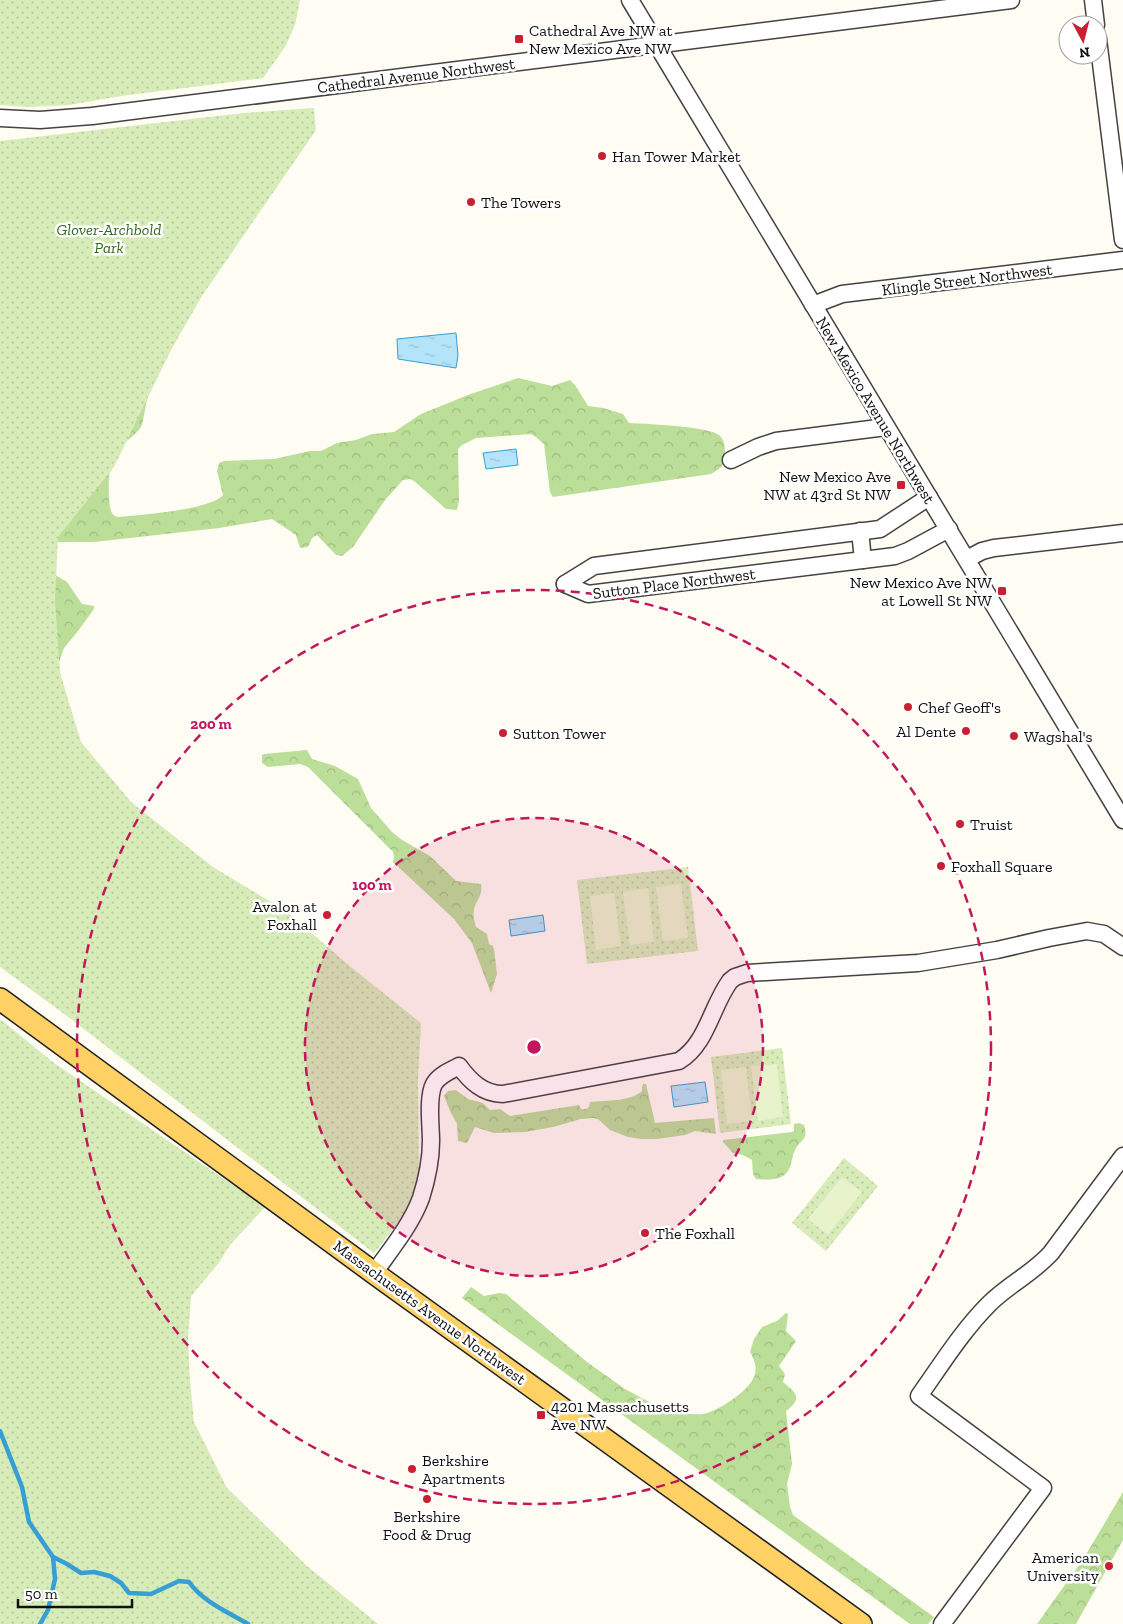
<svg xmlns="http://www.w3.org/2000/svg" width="1123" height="1624" viewBox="0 0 1123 1624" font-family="'Zilla Slab',serif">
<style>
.forest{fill:url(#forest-crowns)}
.park{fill:url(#park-dots)}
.pitch{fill:#e8f3cc}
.water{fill:url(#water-ripples);stroke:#379fd4}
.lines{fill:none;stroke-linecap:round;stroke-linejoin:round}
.stream{stroke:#379fd4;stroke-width:4.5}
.minor-casing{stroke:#434343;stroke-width:19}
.major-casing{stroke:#212121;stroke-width:24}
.minor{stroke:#fff;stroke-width:16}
.major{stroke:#ffd063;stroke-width:21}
.ring{fill:none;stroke:#c2185b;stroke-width:2.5;stroke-dasharray:9 6}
.poi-dot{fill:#c91f31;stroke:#fff;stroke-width:2}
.labels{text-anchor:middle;stroke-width:5;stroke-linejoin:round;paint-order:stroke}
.poi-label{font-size:16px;fill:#101010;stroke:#fff;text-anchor:start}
.street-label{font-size:16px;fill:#101010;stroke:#fff}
.park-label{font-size:16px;font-style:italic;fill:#316c1b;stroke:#fff}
.centre{fill:#c2185b;stroke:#fff;stroke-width:2.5}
.ring-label{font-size:15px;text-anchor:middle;font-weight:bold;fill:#c2185b;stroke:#fff;stroke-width:5;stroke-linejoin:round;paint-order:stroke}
</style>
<defs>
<pattern id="forest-crowns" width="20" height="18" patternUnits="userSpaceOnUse" patternTransform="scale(1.25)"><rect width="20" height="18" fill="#bbde98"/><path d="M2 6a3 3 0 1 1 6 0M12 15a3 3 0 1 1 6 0" fill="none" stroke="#a0bd82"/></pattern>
<pattern id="park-dots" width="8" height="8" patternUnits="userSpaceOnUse" patternTransform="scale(1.25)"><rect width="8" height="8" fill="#d7ecb9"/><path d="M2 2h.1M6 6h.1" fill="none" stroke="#b8c99e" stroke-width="1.8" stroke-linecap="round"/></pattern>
<pattern id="water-ripples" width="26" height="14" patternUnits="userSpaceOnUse" patternTransform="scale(1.25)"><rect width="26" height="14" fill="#b4e4f9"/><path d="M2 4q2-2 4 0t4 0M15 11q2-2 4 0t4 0" fill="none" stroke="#9ac3d4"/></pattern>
</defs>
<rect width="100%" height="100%" fill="#fffcf3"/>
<g class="forest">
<path d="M 0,147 L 153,369 L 142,425 C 135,438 120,443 113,455 C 108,463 107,505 112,513 C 114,516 115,516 118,517 C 139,515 211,510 223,495 L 217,471 L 219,463 L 224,461 L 274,459 L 310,451 L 321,451 L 337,443 L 356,440 L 372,434 L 394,432 L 421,414 L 468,395 L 518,378 L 552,386 L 570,380 L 575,385 L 588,406 L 603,408 L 623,414 L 629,423 C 645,424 711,426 720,436 C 725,441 725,447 725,454 C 726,465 720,469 711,474 L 553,497 L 550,492 L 544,444 L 536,437 L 531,434 L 476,438 L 462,445 L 458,449 L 459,501 L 457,510 L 446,509 L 414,481 L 410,479 L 403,480 L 385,500 L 353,547 L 342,556 L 336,555 L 317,535 L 312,538 L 308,547 L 300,548 L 296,535 L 272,519 L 219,528 L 94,542 L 43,542 L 37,564 L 67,582 L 82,604 L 94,606 L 94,609 L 78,631 L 64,648 L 59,662 L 64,715 L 0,957 Z"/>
<path d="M 307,750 L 312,759 L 335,766 L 358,779 L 371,808 L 392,832 L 402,840 L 430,856 L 456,881 L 481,884 C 483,895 477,899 474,909 C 473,915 474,921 476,927 L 487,934 L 489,944 L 493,946 L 494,949 L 497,974 L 491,993 L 472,943 L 454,919 L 393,862 L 394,857 L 393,852 L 308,767 L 300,764 L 268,767 L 262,763 L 262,755 L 264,754 Z"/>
<path d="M 643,1084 L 646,1084 L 655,1123 L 714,1118 L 716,1134 L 695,1131 L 685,1135 L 657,1139 L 641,1139 L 628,1137 L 610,1130 L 598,1119 L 593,1118 L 581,1119 L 553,1127 L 525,1132 L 494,1133 L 475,1127 L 467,1143 L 458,1141 L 457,1124 L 451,1113 L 444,1096 L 448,1091 L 456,1090 L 468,1099 L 483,1103 L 490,1110 L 500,1109 L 510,1116 L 579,1105 L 581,1109 L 586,1109 L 589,1107 L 590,1102 C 606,1100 630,1102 642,1091 L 642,1087 Z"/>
<path d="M 799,1123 L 804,1125 C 808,1141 802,1138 796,1148 C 792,1155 792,1164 788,1171 C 782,1181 766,1180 756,1179 L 753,1174 L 752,1160 L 743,1155 L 733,1153 L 723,1142 L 723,1140 L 792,1132 L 794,1131 L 794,1124 Z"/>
<path d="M 471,1287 L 484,1296 L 499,1293 L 506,1294 L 587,1362 L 625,1389 L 651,1403 L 664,1405 L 684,1404 L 689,1414 L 691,1414 C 696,1414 702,1415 707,1413 C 721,1409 752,1389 755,1374 C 757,1366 754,1359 750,1352 L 754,1339 L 762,1327 L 777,1321 L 786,1313 L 788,1314 L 786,1331 L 796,1341 L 779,1366 L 785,1374 L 783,1382 C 795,1392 804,1398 786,1411 L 792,1464 L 787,1484 L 790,1507 L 793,1515 L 934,1617 L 928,1624 L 910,1624 L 462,1298 Z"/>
<polygon points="1123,1492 1123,1540 1076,1624 1037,1624 1084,1558"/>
</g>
<g class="park">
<polygon points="0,0 300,0 295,25 285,47 263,78 121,96 69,105 28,107 0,105"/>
<polygon points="314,108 316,130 202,296 171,350 114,467 58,537 55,601 60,673 81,742 131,802 213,867 286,911 352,968 421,1023 418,1079 419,1178 412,1206 374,1253 67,1016 0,967 0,141 244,113"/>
<polygon points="688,867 698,951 587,964 577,880"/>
<polygon points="0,1019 54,1063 265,1207 230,1245 218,1264 191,1296 188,1340 190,1381 194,1422 227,1488 307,1566 378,1624 0,1624"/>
<polygon points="782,1048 791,1124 720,1133 711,1057"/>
<polygon points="844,1158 878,1186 826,1251 792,1223"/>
</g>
<g class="pitch">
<polygon points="681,884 688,938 663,941 656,887"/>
<polygon points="648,888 654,942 630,945 623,892"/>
<polygon points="614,893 621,946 596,950 590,896"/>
<polygon points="777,1064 783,1117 758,1121 751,1066"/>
<polygon points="746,1067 752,1121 727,1124 721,1070"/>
<polygon points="842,1177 862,1192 828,1235 808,1219"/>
</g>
<g class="water">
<polygon points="456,333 458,355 456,368 398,359 397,339"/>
<polygon points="516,449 518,465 486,469 483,453"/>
<polygon points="543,915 545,931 511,936 509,920"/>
<polygon points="705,1082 708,1102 674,1107 671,1086"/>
</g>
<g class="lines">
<g class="stream">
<polyline points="0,1431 22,1487 29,1522 53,1557 55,1579 48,1610 40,1624"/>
<path d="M 53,1557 L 67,1564 L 81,1573 L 94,1572 L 110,1576 L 121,1583 L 129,1593 L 151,1594 L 179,1581 L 189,1582 C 203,1602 228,1612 248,1624"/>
</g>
<defs>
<g id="minor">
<polyline points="630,0 1123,820"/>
<polyline points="1093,0 1096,25"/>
<polyline points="1098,39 1123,240"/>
<polyline points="0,118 40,120 92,116 1011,0"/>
<polyline points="813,305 842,294 1123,260"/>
<polyline points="731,460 758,447 776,441 886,427"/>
<polyline points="860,531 863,560"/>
<polyline points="967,559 982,551 994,548 1123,533"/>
<polyline points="565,584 588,594 895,556 908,551 949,529"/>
<polyline points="565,584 594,566 880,529 929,497"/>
<path d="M 374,1273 C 391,1249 411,1225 421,1198 C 427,1179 431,1160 431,1141 C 431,1126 427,1097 434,1084 C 439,1075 450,1071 459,1066 C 470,1081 483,1094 503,1094 L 679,1061 C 707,1044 711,1007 730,981 L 735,977 L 747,973 L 918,963 L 997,950 L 1049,938 L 1087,931 L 1104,934 L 1123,947"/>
<path d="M 942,1624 L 1043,1488 L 919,1396 C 941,1365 962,1331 989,1304 C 1008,1285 1033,1273 1051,1253 L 1123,1156"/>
</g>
<polyline id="major" points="0,999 374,1273 861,1624"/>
</defs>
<use href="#minor" class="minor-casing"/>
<use href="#major" class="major-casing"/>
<use href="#minor" class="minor"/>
<use href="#major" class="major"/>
</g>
<circle cx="534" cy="1047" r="229" fill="#c2185b" fill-opacity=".12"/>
<g class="ring">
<circle cx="534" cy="1047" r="229"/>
<circle cx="534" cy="1047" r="457"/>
</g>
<g class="poi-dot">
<rect x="514" y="34" width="10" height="10" rx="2.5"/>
<circle cx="602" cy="156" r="5"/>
<circle cx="471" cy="202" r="5"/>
<rect x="896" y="480" width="10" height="10" rx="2.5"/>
<rect x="997" y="586" width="10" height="10" rx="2.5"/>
<circle cx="908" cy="707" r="5"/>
<circle cx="966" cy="731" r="5"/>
<circle cx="503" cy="733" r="5"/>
<circle cx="1014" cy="736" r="5"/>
<circle cx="960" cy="824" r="5"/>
<circle cx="941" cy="866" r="5"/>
<circle cx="327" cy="915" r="5"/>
<circle cx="645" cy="1233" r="5"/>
<rect x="536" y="1410" width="10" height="10" rx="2.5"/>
<circle cx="412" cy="1469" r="5"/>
<circle cx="427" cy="1499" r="5"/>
<circle cx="1109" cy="1566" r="5"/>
</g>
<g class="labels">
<g class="poi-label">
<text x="529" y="36">Cathedral Ave NW at<tspan x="529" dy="18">New Mexico Ave NW</tspan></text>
<text x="612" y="162">Han Tower Market</text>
<text x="481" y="208">The Towers</text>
<text x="891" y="482" text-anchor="end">New Mexico Ave<tspan x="891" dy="18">NW at 43rd St NW</tspan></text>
<text x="992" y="588" text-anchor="end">New Mexico Ave NW<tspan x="992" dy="18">at Lowell St NW</tspan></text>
<text x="918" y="713">Chef Geoff's</text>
<text x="956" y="737" text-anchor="end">Al Dente</text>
<text x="513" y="739">Sutton Tower</text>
<text x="1024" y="742">Wagshal's</text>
<text x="970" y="830">Truist</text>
<text x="951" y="872">Foxhall Square</text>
<text x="317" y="912" text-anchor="end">Avalon at<tspan x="317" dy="18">Foxhall</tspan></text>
<text x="655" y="1239">The Foxhall</text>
<text x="551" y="1412">4201 Massachusetts<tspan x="551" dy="18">Ave NW</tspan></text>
<text x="422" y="1466">Berkshire<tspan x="422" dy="18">Apartments</tspan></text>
<text x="427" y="1522" text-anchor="middle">Berkshire<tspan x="427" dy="18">Food &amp; Drug</tspan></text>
<text x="1099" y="1563" text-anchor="end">American<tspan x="1099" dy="18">University</tspan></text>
</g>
<g class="street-label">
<text transform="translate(416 75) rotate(-7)" y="6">Cathedral Avenue Northwest</text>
<text transform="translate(967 279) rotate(-7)" y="6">Klingle Street Northwest</text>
<text transform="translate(876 410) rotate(59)" y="6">New Mexico Avenue Northwest</text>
<text transform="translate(674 583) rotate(-7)" y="6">Sutton Place Northwest</text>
<text transform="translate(430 1312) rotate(36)" y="6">Massachusetts Avenue Northwest</text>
</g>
<g class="park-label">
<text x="109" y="235">Glover-Archbold<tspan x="109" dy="18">Park</tspan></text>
</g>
</g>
<circle cx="534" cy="1047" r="8" class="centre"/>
<g class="ring-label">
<text x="211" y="729">200 m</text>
<text x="372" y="890">100 m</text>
</g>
<g transform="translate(1083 40) rotate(173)"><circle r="24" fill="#ffffff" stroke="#9f9f9f"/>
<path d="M0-4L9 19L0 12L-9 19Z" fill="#c91f31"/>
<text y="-8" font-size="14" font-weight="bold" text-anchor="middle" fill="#101010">N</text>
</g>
<path d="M18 1599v8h114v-8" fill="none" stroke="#101010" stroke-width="2.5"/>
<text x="25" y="1599" font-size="15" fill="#101010" stroke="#ffffff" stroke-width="4" paint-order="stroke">50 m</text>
</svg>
